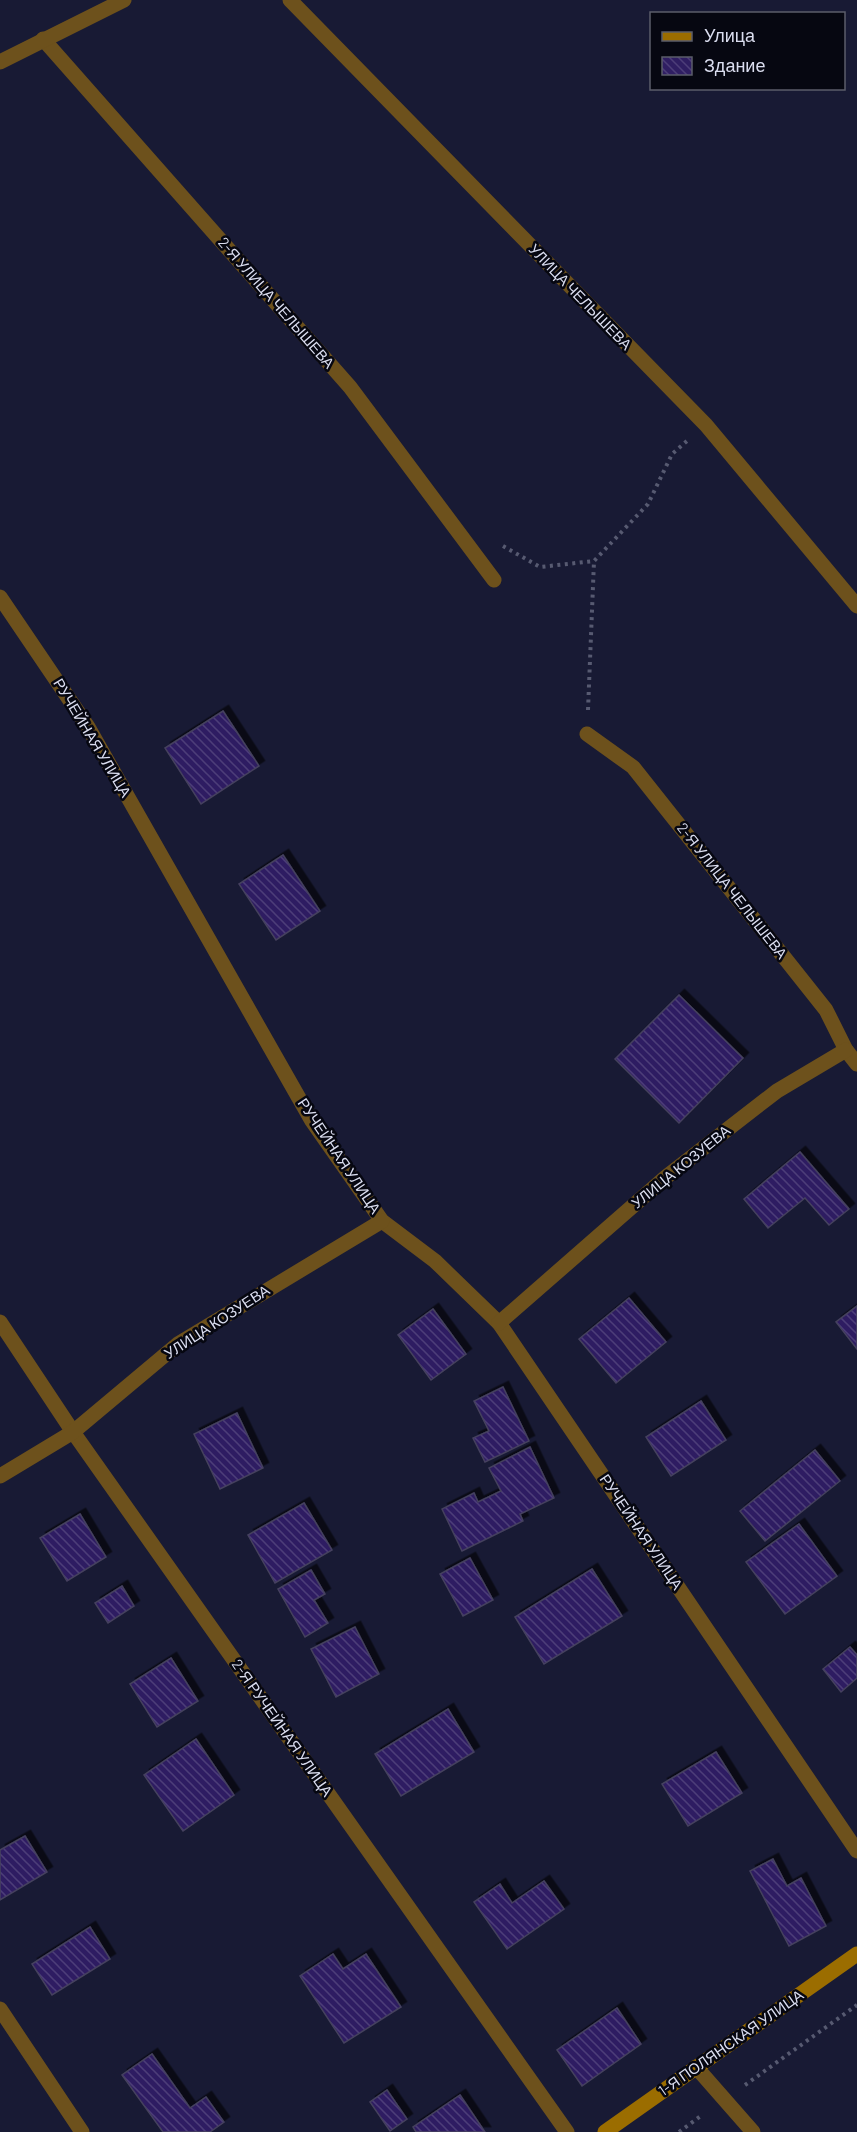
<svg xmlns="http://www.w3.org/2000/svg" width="857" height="2132" viewBox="0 0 857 2132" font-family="Barlow,sans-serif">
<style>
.building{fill:url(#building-back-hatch);stroke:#45415e;stroke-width:1.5;filter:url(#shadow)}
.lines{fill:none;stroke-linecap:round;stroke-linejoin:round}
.path{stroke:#575a71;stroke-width:4;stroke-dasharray:3 4.5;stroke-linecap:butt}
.street{stroke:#6d511c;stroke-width:15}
.secondary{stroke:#9b6d00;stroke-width:15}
.labels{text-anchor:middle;stroke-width:5;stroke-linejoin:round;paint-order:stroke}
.street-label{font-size:15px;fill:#daddef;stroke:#060711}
</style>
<defs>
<pattern id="building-back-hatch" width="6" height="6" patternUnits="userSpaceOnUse" patternTransform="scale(1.5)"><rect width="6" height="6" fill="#2f1e62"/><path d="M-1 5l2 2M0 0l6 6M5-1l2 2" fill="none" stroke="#4d3e79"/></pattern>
<filter id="shadow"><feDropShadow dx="5.5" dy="-5.5" stdDeviation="0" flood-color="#0009"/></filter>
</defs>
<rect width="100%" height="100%" fill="#181a34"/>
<g class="building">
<polygon points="223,711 259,766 201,804 165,748"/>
<polygon points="283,855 320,911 276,940 239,884"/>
<polygon points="679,995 743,1058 679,1123 615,1059"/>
<polygon points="800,1152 849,1209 829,1225 805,1198 768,1228 744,1199"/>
<polygon points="629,1298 666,1342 616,1383 579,1339"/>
<polygon points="857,1306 857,1349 836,1322"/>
<polygon points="433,1309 466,1354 431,1380 398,1335"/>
<polygon points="503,1387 529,1441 485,1462 473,1438 489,1431 474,1401"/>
<polygon points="701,1401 726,1440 671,1476 646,1437"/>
<polygon points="237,1413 263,1468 220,1489 194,1434"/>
<polygon points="530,1447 554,1498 520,1514 523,1521 462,1551 442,1509 474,1493 478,1502 501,1491 489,1468"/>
<polygon points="815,1450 840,1481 765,1541 740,1511"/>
<polygon points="304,1503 332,1550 275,1583 248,1535"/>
<polygon points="80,1514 106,1557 67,1581 40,1538"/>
<polygon points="799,1524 837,1576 785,1614 746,1562"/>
<polygon points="470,1558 493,1600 463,1616 440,1574"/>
<polygon points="592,1569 622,1616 544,1664 515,1617"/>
<polygon points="311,1570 325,1594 314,1600 328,1623 305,1637 278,1589"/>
<polygon points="122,1586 134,1606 108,1623 95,1603"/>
<polygon points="355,1627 379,1674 336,1697 311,1649"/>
<polygon points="850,1647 857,1655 857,1678 841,1692 823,1669"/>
<polygon points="171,1658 198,1701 157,1727 130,1684"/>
<polygon points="448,1709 474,1752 401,1796 375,1754"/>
<polygon points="196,1739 234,1795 183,1831 144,1775"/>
<polygon points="716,1752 742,1793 688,1826 662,1784"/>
<polygon points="25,1836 47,1872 0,1900 0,1850"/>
<polygon points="773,1859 787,1886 801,1878 826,1926 789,1946 750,1871"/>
<polygon points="544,1881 564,1909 507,1949 474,1902 500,1884 512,1903"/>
<polygon points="90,1927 110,1959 52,1995 32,1964"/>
<polygon points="333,1954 343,1969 366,1954 401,2007 344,2043 300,1976"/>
<polygon points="617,2008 641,2044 582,2086 557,2050"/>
<polygon points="152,2054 190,2108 206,2097 224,2122 210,2132 163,2132 122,2075"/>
<polygon points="387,2090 407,2119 390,2131 370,2102"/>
<polygon points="460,2095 485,2132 416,2132 413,2127"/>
</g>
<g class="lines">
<g class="path">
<polyline points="503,546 540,567 594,561 648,504 672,454 687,441"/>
<polyline points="588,710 594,561"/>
<polyline points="745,2085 857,2005"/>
<polyline points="679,2132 702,2115"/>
</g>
<g class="street">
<polyline points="290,0 706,425 857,606"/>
<polyline points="43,39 350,387 494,580"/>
<polyline points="0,62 124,0"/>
<polyline points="0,597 88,727 312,1121 382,1221 435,1261 499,1323 857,1851"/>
<polyline points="587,734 633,767 826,1010 846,1050 857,1064"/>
<polyline points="0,1322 73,1432 567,2132"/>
<polyline points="499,1323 666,1177 777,1091 846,1050"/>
<polyline points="0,1476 73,1432 178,1344 382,1221"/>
<polyline points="0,2009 82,2132"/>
<polyline points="696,2067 753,2132"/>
</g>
<polyline class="secondary" points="605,2132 857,1954"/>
</g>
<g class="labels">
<g class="street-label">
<text transform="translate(580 297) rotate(46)" y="5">УЛИЦА ЧЕЛЫШЕВА</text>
<text transform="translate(276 303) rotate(49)" y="5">2-Я УЛИЦА ЧЕЛЫШЕВА</text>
<text transform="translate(92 738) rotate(59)" y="5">РУЧЕЙНАЯ УЛИЦА</text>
<text transform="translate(732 891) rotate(52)" y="5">2-Я УЛИЦА ЧЕЛЫШЕВА</text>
<text transform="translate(339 1156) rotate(56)" y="5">РУЧЕЙНАЯ УЛИЦА</text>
<text transform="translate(681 1167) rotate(-39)" y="5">УЛИЦА КОЗУЕВА</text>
<text transform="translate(217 1322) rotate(-33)" y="5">УЛИЦА КОЗУЕВА</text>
<text transform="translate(641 1532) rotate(56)" y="5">РУЧЕЙНАЯ УЛИЦА</text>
<text transform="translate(282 1728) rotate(55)" y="5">2-Я РУЧЕЙНАЯ УЛИЦА</text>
<text transform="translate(731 2043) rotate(-35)" y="5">1-Я ПОЛЯНСКАЯ УЛИЦА</text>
</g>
</g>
<rect x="650" y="12" width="195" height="78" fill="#060711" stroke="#5b5d6a" stroke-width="1.5"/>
<rect x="662" y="32" width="30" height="9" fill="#9b6d00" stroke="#5b5d6a" stroke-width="1.5"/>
<text x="704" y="42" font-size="18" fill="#daddef">Улица</text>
<rect x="662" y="57" width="30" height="18" fill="url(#building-back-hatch)" stroke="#5b5d6a" stroke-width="1.5"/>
<text x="704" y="72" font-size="18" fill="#daddef">Здание</text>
</svg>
